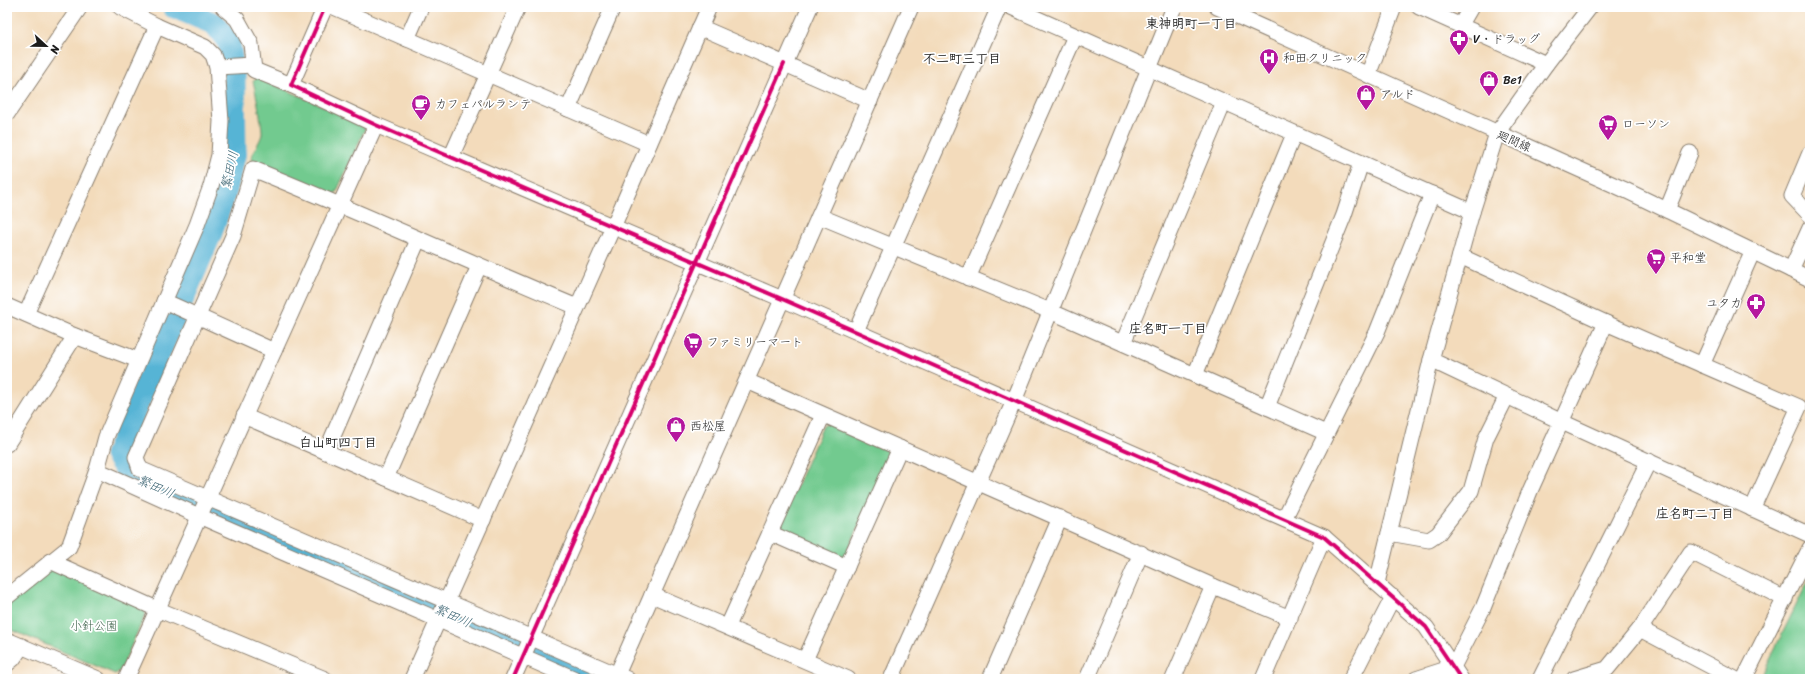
<svg xmlns="http://www.w3.org/2000/svg" width="1817" height="686" viewBox="0 0 1817 686" font-family="Sriracha,'Klee One',sans-serif">
<style>
.green{fill:#72ca8f;stroke:#477356}
.lines{fill:none;stroke-linecap:round;stroke-linejoin:round}
.river{stroke:#57b4d5;stroke-width:23}
.minor-casing{stroke:#887c6c;stroke-width:17}
.minor{stroke:#fff;stroke-width:15}
.cycleway-casing{stroke:#fff;stroke-width:6}
.cycleway{stroke:#d6006c;stroke-width:4}
.labels{text-anchor:middle;stroke-width:3.5;stroke-linejoin:round;paint-order:stroke}
.poi-label{font-size:12px;fill:#1c1c1c;stroke:#fff;text-anchor:start}
.street-label{font-size:12px;fill:#1c1c1c;stroke:#fff}
.park-label{font-size:12px;fill:#3e624a;stroke:#fff}
.neighbourhood-label{font-size:13px;font-weight:bold;fill:#1c1c1c;stroke:#fff}
.water-label{font-size:13px;font-style:italic;fill:#37606f;stroke:#fff}
</style>
<rect width="100%" height="100%" fill="#fff"/>
<filter id="ink" filterUnits="userSpaceOnUse"><feTurbulence type="fractalNoise" baseFrequency=".025" numOctaves="2"/><feDisplacementMap in="SourceGraphic" scale="8" xChannelSelector="R" yChannelSelector="G"/><feConvolveMatrix kernelMatrix="1 2 1 2 8 2 1 2 1" color-interpolation-filters="sRGB"/></filter>
<filter id="wash" filterUnits="userSpaceOnUse"><feTurbulence type="fractalNoise" baseFrequency=".012" numOctaves="4" result="noise"/><feDisplacementMap in="SourceGraphic" scale="16" xChannelSelector="R" yChannelSelector="G"/><feGaussianBlur stdDeviation="0.9" result="paint"/><feColorMatrix in="noise" values="0 0 0 0 0 0 0 0 0 0 0 0 0 0 0 0 0 1.4 0 .05"/><feComposite in="paint" operator="in"/></filter>
<g filter="url(#wash)">
<rect width="100%" height="100%" fill="#f3dbbb"/>
<g class="green">
<path d="M 256,77 L 363,123 L 365,129 L 336,193 L 331,195 L 251,160 C 252,151 260,143 262,134 C 263,129 255,87 253,82 Z"/>
<polygon points="829,423 888,449 890,455 845,557 840,559 781,533 778,528 823,426"/>
<polygon points="50,568 144,607 146,613 120,671 115,674 7,628 7,602"/>
<polygon points="1810,577 1810,679 1760,679"/>
</g>
<g class="lines">
<polyline class="river" points="174,7 215,24 229,43 234,74 235,152 226,190 211,233 116,455 129,474 599,679"/>
</g>
</g>
<g filter="url(#ink)">
<g class="lines">
<defs>
<g id="minor">
<polyline points="223,7 237,19 251,44 254,70 291,85"/>
<polyline points="325,7 291,85 376,125 782,299 1324,537 1426,627 1461,679"/>
<polyline points="334,7 649,144"/>
<polyline points="1011,7 1472,212"/>
<polyline points="1217,7 1623,189 1810,279"/>
<polyline points="1419,7 1546,64"/>
<polyline points="1460,26 1471,7"/>
<polyline points="700,27 870,101"/>
<polyline points="407,39 421,7"/>
<polyline points="217,67 253,65"/>
<polyline points="1368,75 1394,7"/>
<polyline points="568,109 613,7"/>
<polyline points="7,114 80,7"/>
<polyline points="1810,153 1792,196 1810,215"/>
<polyline points="451,157 518,7"/>
<polyline points="1667,210 1690,153"/>
<polyline points="819,216 1050,311 1326,433"/>
<polyline points="1460,256 1606,323 1799,407 1752,509"/>
<polyline points="1791,270 1810,228"/>
<polyline points="968,278 1075,36"/>
<polyline points="164,301 274,351"/>
<polyline points="7,306 75,336 138,360"/>
<path d="M 577,307 C 469,262 362,213 253,169 L 233,236 L 136,457 L 140,469 L 627,679"/>
<polyline points="26,314 157,26"/>
<polyline points="856,331 999,7"/>
<polyline points="1123,343 1224,102"/>
<polyline points="1431,360 1562,422 1810,535"/>
<polyline points="1702,365 1753,251"/>
<polyline points="1195,375 1294,134"/>
<polyline points="747,381 1213,586 1290,618"/>
<polyline points="1267,407 1344,215 1361,163"/>
<polyline points="244,416 483,520"/>
<polyline points="7,444 75,336"/>
<polyline points="326,452 418,240"/>
<polyline points="97,470 199,516 575,679"/>
<polyline points="386,478 479,266"/>
<polyline points="1284,519 1377,332 1432,194"/>
<polyline points="770,533 847,567"/>
<polyline points="1389,533 1429,540 1438,534 1471,491 1486,438 1507,396"/>
<polyline points="50,561 157,609 325,679"/>
<polyline points="1377,583 1431,360 1472,212 1497,133 1546,64 1590,7"/>
<polyline points="652,595 848,679"/>
<polyline points="7,597 69,547 97,470 106,437 197,225 211,186 219,155 221,121 217,67 213,55 205,47 157,26 120,7"/>
<polyline points="728,626 823,415"/>
<polyline points="1640,629 1735,679"/>
<polyline points="7,640 98,679"/>
<polyline points="805,660 900,448"/>
<polyline points="7,664 13,659 22,646"/>
<polyline points="126,679 376,125"/>
<polyline points="412,679 613,227 709,7"/>
<polyline points="513,679 810,7"/>
<polyline points="615,679 911,7"/>
<polyline points="891,679 1014,401 1174,7"/>
<polyline points="990,679 1060,518"/>
<polyline points="1087,679 1141,553"/>
<polyline points="1173,679 1213,586"/>
<polyline points="1263,679 1324,537"/>
<polyline points="1351,679 1393,597"/>
<polyline points="1416,679 1453,667 1483,608 1530,491 1606,323"/>
<polyline points="1540,679 1649,461"/>
<polyline points="1574,679 1607,669 1640,629 1691,552 1785,599"/>
<polyline points="1744,679 1810,548"/>
</g>
</defs>
<use href="#minor" class="minor-casing"/>
<use href="#minor" class="minor"/>
<defs>
<g id="cycleway">
<polyline points="325,7 291,85 376,125 782,299 1324,537 1426,627 1461,679"/>
<polyline points="513,679 784,64"/>
</g>
</defs>
<use href="#cycleway" class="cycleway-casing"/>
<use href="#cycleway" class="cycleway"/>
</g>
</g>
<defs>
<symbol id="pharmacy-pin" viewBox="-11 -11 22 30"><path d="M0 17L-7.5 6A9.5 9.5 0 1 1 7.5 6Z" fill="#b5179e" stroke="#fff"/><path d="M-2-6h4v4h4v4h-4v4h-4v-4h-4v-4h4Z" fill="#fff"/></symbol>
<symbol id="hospital-pin" viewBox="-11 -11 22 30"><path d="M0 17L-7.5 6A9.5 9.5 0 1 1 7.5 6Z" fill="#b5179e" stroke="#fff"/><path d="M-5-5h3v3.5h4V-5h3V5h-3V1.5h-4V5h-3Z" fill="#fff"/></symbol>
<symbol id="shop-pin" viewBox="-11 -11 22 30"><path d="M0 17L-7.5 6A9.5 9.5 0 1 1 7.5 6Z" fill="#b5179e" stroke="#fff"/><path d="M-5-2.5h2.3a2.7 3.5 0 0 1 5.4 0H5L5.5 6h-11ZM-1.5-2.5h3a1.5 2.3 0 0 0-3 0Z" fill="#fff"/></symbol>
<symbol id="cafe-pin" viewBox="-11 -11 22 30"><path d="M0 17L-7.5 6A9.5 9.5 0 1 1 7.5 6Z" fill="#b5179e" stroke="#fff"/><path d="M-5.5-4.5H6V0H3Q3 3.5 0 3.5H-2.5Q-5.5 3.5-5.5 0ZM3-3.2v2h1.7v-2ZM-6 4.5H4V6H-6Z" fill="#fff"/></symbol>
<symbol id="supermarket-pin" viewBox="-11 -11 22 30"><path d="M0 17L-7.5 6A9.5 9.5 0 1 1 7.5 6Z" fill="#b5179e" stroke="#fff"/><path d="M-6-5.5h2.5l.6 2H6L4.5 2H-2.5L-4.4-4H-6ZM-1.5 3.2a1.3 1.3 0 1 0 .1 0ZM3 3.2a1.3 1.3 0 1 0 .1 0Z" fill="#fff"/></symbol>
</defs>
<g fill-rule="evenodd">
<use href="#pharmacy-pin" x="1448" y="28" width="22" height="30"/>
<use href="#hospital-pin" x="1258" y="47" width="22" height="30"/>
<use href="#shop-pin" x="1478" y="69" width="22" height="30"/>
<use href="#shop-pin" x="1355" y="83" width="22" height="30"/>
<use href="#cafe-pin" x="410" y="93" width="22" height="30"/>
<use href="#supermarket-pin" x="1597" y="113" width="22" height="30"/>
<use href="#supermarket-pin" x="1645" y="247" width="22" height="30"/>
<use href="#pharmacy-pin" x="1745" y="292" width="22" height="30"/>
<use href="#supermarket-pin" x="682" y="331" width="22" height="30"/>
<use href="#shop-pin" x="665" y="415" width="22" height="30"/>
</g>
<g class="labels">
<g class="poi-label">
<text x="1473" y="43">V・ドラッグ</text>
<text x="1283" y="62">和田クリニック</text>
<text x="1503" y="84">Be1</text>
<text x="1380" y="98">アルド</text>
<text x="435" y="108">カフェパルランテ</text>
<text x="1622" y="128">ローソン</text>
<text x="1670" y="262">平和堂</text>
<text x="1742" y="307" text-anchor="end">ユタカ</text>
<text x="707" y="346">ファミリーマート</text>
<text x="690" y="430">西松屋</text>
</g>
<g class="street-label">
<text transform="translate(1514 141) rotate(24)" y="4">廻間線</text>
</g>
<g class="park-label">
<text x="94" y="630">小針公園</text>
</g>
<g class="neighbourhood-label">
<text x="1191" y="28">東神明町一丁目</text>
<text x="962" y="63">不二町三丁目</text>
<text x="1168" y="333">庄名町一丁目</text>
<text x="338" y="447">白山町四丁目</text>
<text x="1695" y="518">庄名町二丁目</text>
</g>
<g class="water-label">
<text transform="translate(229 170) rotate(-78)" y="5">繁田川</text>
<text transform="translate(156 486) rotate(24)" y="5">繁田川</text>
<text transform="translate(453 615) rotate(24)" y="5">繁田川</text>
</g>
</g>
<rect width="1817" height="686" fill="none" stroke="#fff" stroke-width="24"/>
<g transform="translate(46 46) rotate(112)" stroke="#ffffff" stroke-width="3" paint-order="stroke">
<path d="M0-3L7 15L0 10L-7 15Z" fill="#1c1c1c"/>
<text y="-6" font-size="11" font-weight="bold" text-anchor="middle" fill="#1c1c1c">N</text>
</g>
</svg>
